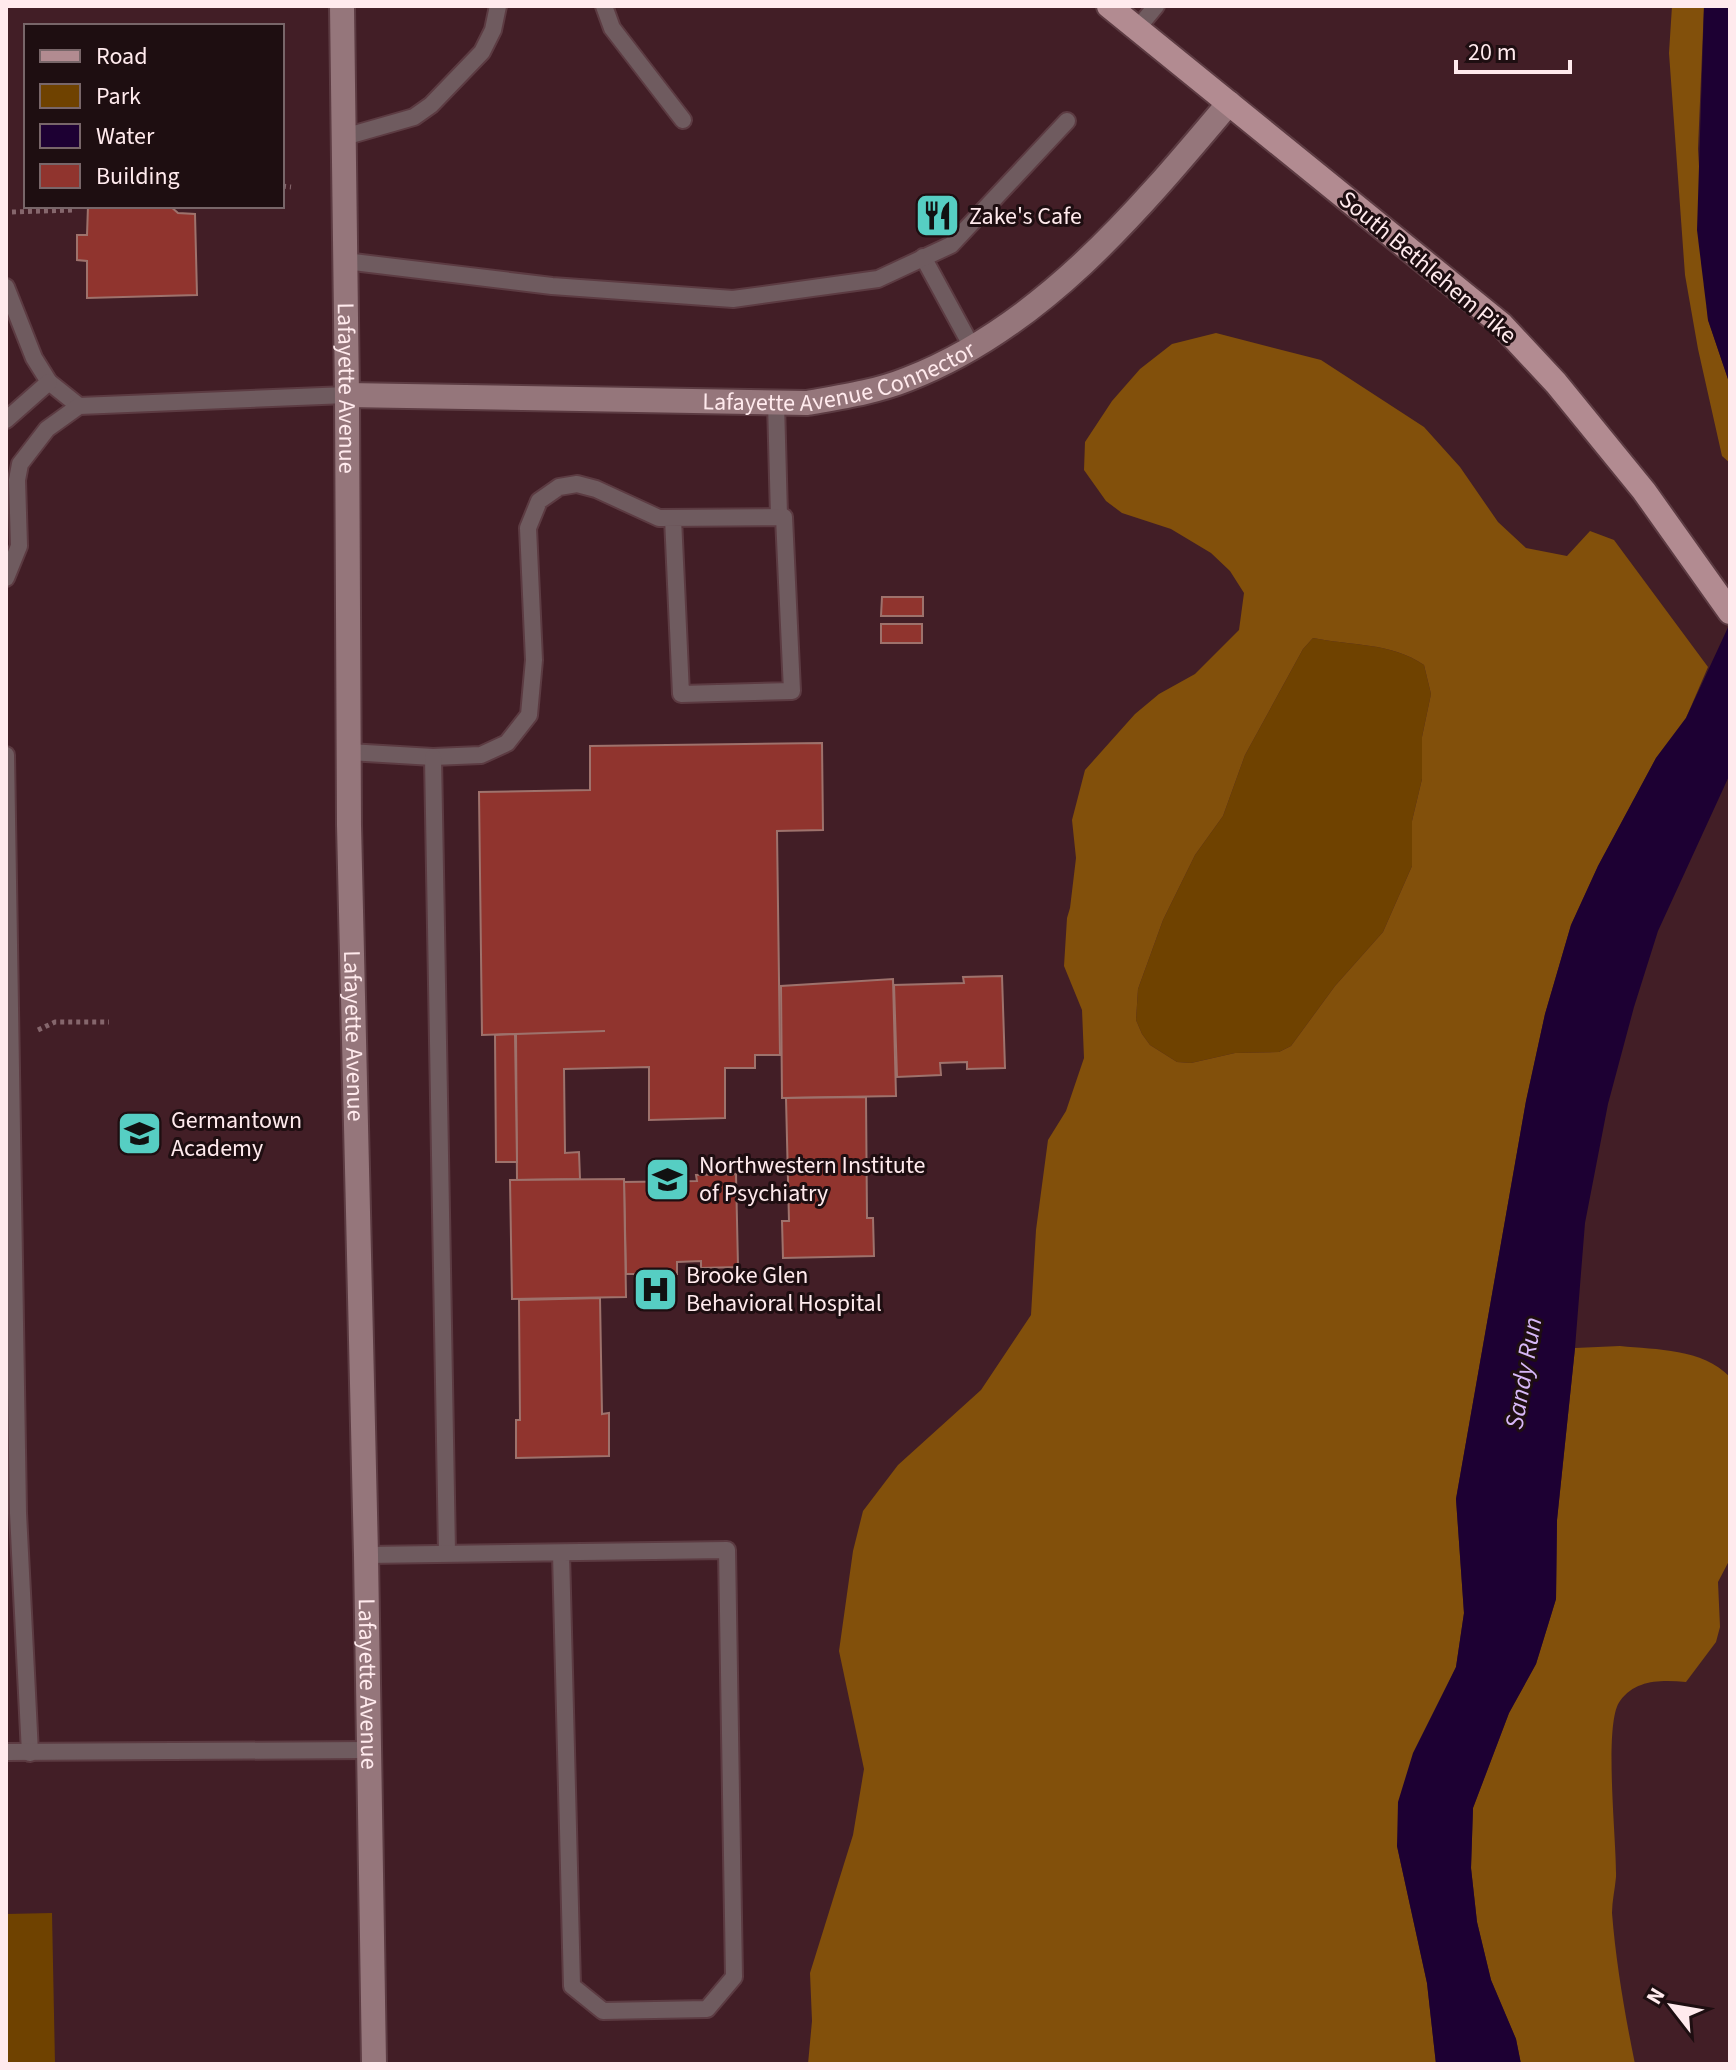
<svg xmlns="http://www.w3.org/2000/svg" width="1736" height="2070" viewBox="0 0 1736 2070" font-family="'Source Sans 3',sans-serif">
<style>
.green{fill:#6f4200}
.forest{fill:#82500b;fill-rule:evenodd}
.water{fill:#1d0033}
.building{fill:#90342e;stroke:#9e726c;stroke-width:2}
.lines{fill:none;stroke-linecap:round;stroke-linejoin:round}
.lane-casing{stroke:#5c3b42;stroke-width:20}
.secondary-casing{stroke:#5c3b42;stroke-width:28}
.primary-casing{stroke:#5c3b42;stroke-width:28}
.path{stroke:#85666c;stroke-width:5;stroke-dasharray:4 4;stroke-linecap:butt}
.lane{stroke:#6f5b5f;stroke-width:16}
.secondary{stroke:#95767b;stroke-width:24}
.primary{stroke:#b28b91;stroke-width:24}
.labels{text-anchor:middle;stroke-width:6;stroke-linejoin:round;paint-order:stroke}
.poi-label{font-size:24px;fill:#ffeaed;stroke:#1e0e11;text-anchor:start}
.street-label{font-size:24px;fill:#ffeaed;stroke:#1e0e11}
.water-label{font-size:26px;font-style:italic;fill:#d7b7f7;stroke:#1e0e11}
</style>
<rect width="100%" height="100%" fill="#421e26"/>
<g class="green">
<path d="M 1313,638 C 1351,646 1391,642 1424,665 L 1431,694 L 1422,737 L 1422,779 L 1412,821 L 1412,866 L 1383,932 L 1335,986 L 1291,1046 L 1279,1052 L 1235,1053 L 1191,1063 L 1177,1062 L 1150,1045 L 1142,1034 L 1136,1020 L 1138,989 L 1163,920 L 1195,855 L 1223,816 L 1245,755 L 1303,649 Z"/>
<polygon points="52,1913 55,2064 6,2064 6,1914"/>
</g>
<g class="forest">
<polygon points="1672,6 1704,6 1698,149 1708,320 1730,385 1730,463 1722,456 1698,349 1685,275 1669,53"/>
<path d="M 1216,333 L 1321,360 L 1424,427 L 1460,467 L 1498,522 L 1526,548 L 1567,556 L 1590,531 L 1614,540 L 1708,667 L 1686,718 L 1656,758 L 1598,866 L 1571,925 L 1545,1014 L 1526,1101 L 1456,1499 L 1464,1613 L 1456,1667 L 1436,1710 L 1397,1846 L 1427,1983 L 1436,2064 L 808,2064 L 812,2021 L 810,1973 L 853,1835 L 864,1769 L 839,1651 L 853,1551 L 863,1511 L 898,1465 L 981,1390 L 1031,1315 L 1036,1230 L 1048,1140 L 1066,1111 L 1084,1058 L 1082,1010 L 1064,966 L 1067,918 L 1070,908 L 1076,858 L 1072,820 L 1085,770 L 1135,714 L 1159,694 L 1195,674 L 1239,630 L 1244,593 L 1230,571 L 1211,553 L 1171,529 L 1122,513 L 1106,501 L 1084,470 L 1085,442 L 1112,401 L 1140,369 L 1172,344 ZM 1313,638 C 1351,646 1391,642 1424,665 L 1431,694 L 1422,737 L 1422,779 L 1412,821 L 1412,866 L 1383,932 L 1335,986 L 1291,1046 L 1279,1052 L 1235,1053 L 1191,1063 L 1177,1062 L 1150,1045 L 1142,1034 L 1136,1020 L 1138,989 L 1163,920 L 1195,855 L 1223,816 L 1245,755 L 1303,649 Z"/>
<path d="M 1620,1346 C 1657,1350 1702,1348 1730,1377 L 1730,1559 L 1718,1582 L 1720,1627 L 1716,1642 L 1686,1682 C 1662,1680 1636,1679 1620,1701 C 1603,1723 1617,1843 1616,1877 C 1615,1889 1612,1901 1612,1913 C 1616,1963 1625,2015 1635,2064 L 1521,2064 L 1516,2039 L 1491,1980 L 1477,1922 L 1471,1868 L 1473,1808 L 1509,1713 L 1536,1664 L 1556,1599 L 1557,1520 L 1575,1348 Z"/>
</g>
<g class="water">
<polygon points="1704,6 1730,6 1730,385 1708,320 1697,230"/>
<polygon points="1730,623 1730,774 1658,931 1634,1007 1608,1104 1585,1223 1575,1348 1557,1520 1556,1599 1536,1664 1509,1713 1473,1808 1471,1868 1477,1922 1491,1980 1516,2039 1521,2064 1436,2064 1427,1983 1397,1846 1398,1802 1413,1753 1456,1667 1464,1613 1456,1499 1526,1101 1545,1014 1571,925 1598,866 1656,758 1686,718"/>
</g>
<g class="building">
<polygon points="88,206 170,206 178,213 195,214 197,295 87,298 87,261 77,260 77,235 87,235"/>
<polygon points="882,597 923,597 923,616 881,616"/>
<rect x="881" y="624" width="41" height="19"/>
<polygon points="822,743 823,830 777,831 780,1055 755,1055 755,1068 725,1068 725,1118 649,1120 649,1067 564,1069 565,1153 579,1152 580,1179 517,1180 516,1034 605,1031 482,1035 479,792 590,790 590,746"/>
<polygon points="1002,976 1005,1068 967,1069 967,1062 940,1063 941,1075 897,1077 894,985 964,983 963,977"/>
<polygon points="893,979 896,1096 782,1098 781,986"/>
<polygon points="515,1034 517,1162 496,1162 495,1035"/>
<polygon points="866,1097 867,1218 873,1218 874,1256 783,1258 782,1221 789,1221 786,1098"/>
<polygon points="736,1174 738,1267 701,1268 701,1261 677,1262 677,1274 626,1274 624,1182 697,1181 696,1175"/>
<polygon points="624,1179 626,1297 512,1299 510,1180"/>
<polygon points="600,1298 602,1414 609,1413 609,1456 516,1458 516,1420 520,1420 519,1300"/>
</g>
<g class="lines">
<defs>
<g id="lane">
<polyline points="604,6 612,28 683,120"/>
<polyline points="1137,29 1156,6"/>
<polyline points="344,137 414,117 431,105 482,52 493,30 498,6"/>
<polyline points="923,257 972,347"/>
<polyline points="345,261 552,286 733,299 878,279 951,245 1067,121"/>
<polyline points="6,287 34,358 49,382 79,406"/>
<polyline points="776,403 779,516"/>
<polyline points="6,420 49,382"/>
<polyline points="6,578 19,546 17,480 20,464 47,429 79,406 347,395"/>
<polyline points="349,752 433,757 481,755 507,743 529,715 534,660 528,528 539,501 559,487 577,484 596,489 659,518 784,517 792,691 681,694 673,518"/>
<polyline points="6,755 18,1513 30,1753"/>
<polyline points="433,757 447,1553"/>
<polyline points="366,1555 727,1550 734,1977 707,2009 603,2011 572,1986 561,1553"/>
<polyline points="6,1752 369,1750"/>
</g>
<g id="secondary">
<path id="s1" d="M 342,6 L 347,395 L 349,825 L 366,1555 L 374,2064"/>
<path id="s2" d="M 347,395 L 807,403 C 841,397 876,392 908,379 C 1042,327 1139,210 1229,103"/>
</g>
<polyline id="primary" points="1109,6 1501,324 1556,383 1644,491 1730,612"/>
</defs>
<use href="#lane" class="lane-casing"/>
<use href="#secondary" class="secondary-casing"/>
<use href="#primary" class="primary-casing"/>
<g class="path">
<polyline points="282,186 291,187"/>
<polyline points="12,212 76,210"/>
<polyline points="38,1030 55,1022 109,1022"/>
</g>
<use href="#lane" class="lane"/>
<use href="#secondary" class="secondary"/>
<use href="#primary" class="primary"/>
</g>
<defs>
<symbol id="restaurant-square" viewBox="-11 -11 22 22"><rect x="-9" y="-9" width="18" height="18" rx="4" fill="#56cec3" stroke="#1e0e11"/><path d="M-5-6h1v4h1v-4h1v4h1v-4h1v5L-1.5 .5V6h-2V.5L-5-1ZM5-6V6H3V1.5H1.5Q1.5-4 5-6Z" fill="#111"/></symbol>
<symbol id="school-square" viewBox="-11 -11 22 22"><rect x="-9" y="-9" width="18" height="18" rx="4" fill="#56cec3" stroke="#1e0e11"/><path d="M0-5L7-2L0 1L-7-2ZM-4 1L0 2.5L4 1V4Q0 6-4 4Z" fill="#111"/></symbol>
<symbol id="hospital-square" viewBox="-11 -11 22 22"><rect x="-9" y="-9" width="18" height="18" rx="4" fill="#56cec3" stroke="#1e0e11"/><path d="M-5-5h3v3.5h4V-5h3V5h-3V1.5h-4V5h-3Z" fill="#111"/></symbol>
</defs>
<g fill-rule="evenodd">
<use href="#restaurant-square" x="912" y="190" width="51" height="51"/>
<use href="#school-square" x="114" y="1108" width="51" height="51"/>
<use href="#school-square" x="642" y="1154" width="51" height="51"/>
<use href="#hospital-square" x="630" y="1264" width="51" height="51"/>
</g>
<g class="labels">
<g class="poi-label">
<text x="969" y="224">Zake's Cafe</text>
<text x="171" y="1128">Germantown<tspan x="171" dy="28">Academy</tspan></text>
<text x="699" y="1173">Northwestern Institute<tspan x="699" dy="28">of Psychiatry</tspan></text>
<text x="686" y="1283">Brooke Glen<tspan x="686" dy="28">Behavioral Hospital</tspan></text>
</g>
<g class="street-label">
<text transform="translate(1428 267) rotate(40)" y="8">South Bethlehem Pike</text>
<text dy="8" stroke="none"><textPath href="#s2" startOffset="496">Lafayette Avenue Connector</textPath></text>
<text dy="8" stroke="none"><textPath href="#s1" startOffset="382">Lafayette Avenue</textPath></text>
<text dy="8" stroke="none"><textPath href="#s1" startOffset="1030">Lafayette Avenue</textPath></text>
<text dy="8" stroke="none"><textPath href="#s1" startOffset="1678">Lafayette Avenue</textPath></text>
</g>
<g class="water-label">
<text transform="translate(1523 1373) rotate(-80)" y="9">Sandy Run</text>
</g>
</g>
<rect width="1736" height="2070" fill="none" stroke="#ffeaed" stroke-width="16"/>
<rect x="24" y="24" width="260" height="184" fill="#1e0e11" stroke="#786669" stroke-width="2"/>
<rect x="40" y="50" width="40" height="12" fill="#b28b91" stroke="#786669" stroke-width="2"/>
<text x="96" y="64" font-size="24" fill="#ffeaed">Road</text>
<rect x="40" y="84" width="40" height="24" fill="#6f4200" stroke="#786669" stroke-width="2"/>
<text x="96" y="104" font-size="24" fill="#ffeaed">Park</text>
<rect x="40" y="124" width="40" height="24" fill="#1d0033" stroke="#786669" stroke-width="2"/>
<text x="96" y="144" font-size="24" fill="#ffeaed">Water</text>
<rect x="40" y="164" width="40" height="24" fill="#90342e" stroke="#786669" stroke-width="2"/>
<text x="96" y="184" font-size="24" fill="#ffeaed">Building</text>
<g transform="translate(1672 2006) rotate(301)" stroke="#1e0e11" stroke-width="6" paint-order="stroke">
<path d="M0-6L14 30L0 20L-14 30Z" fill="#ffeaed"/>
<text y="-12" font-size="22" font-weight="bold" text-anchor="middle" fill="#ffeaed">N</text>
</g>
<path d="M1456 60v12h114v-12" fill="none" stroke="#ffeaed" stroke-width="4"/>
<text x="1468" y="60" font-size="24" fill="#ffeaed" stroke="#1e0e11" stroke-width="6" paint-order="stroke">20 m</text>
</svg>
